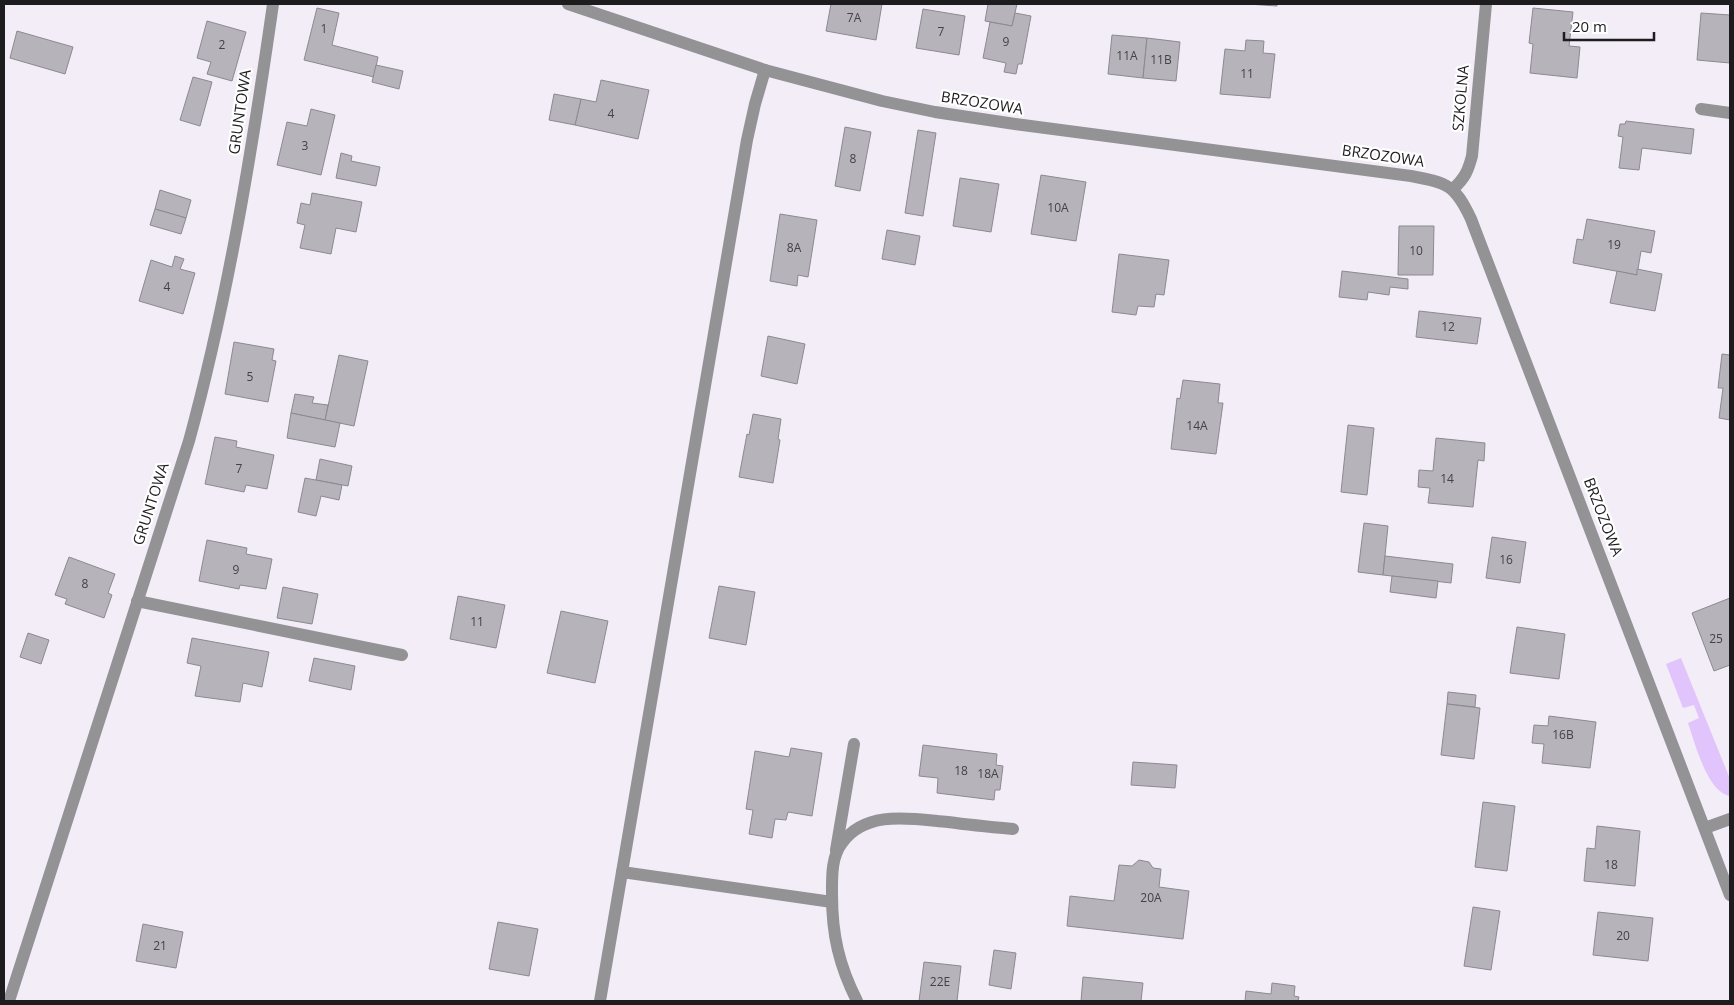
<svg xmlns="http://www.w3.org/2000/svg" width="1734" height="1005" viewBox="0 0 1734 1005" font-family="'Open Sans',sans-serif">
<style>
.green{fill:#e2c4fc}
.building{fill:#b7b3bb;stroke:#8d8991}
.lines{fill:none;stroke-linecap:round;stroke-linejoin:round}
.service{stroke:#939295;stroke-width:12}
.minor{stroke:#939295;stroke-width:12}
.labels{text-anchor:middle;stroke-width:4.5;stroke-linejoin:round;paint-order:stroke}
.number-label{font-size:12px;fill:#444246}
.street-label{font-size:15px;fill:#1d1c1f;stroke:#fff}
</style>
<rect width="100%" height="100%" fill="#f2edf6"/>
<path class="green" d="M 1681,658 L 1730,779 L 1730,796 C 1707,792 1695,743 1688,723 L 1699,718 L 1694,705 L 1683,708 L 1666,664 Z"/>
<g class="building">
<polygon points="831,4 882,4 876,40 826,31"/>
<polygon points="988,4 1017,4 1012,26 985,21"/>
<polygon points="1248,4 1277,4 1277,6"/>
<polygon points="317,8 339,13 332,45 378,57 374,77 304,60"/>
<polygon points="1533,8 1573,12 1569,46 1580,47 1577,78 1530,73 1533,44 1529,43"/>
<polygon points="923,9 965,16 959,55 916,48"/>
<polygon points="1015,13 1031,16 1022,64 1018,64 1016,74 1004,72 1006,63 983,58 990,22 1012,26"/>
<polygon points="1701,13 1730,15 1730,63 1697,60"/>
<polygon points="207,21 246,32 232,81 207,74 211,62 197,58"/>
<polygon points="17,31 73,47 65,74 10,58"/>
<polygon points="1112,35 1147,38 1143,78 1108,74"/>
<polygon points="1147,38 1180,42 1176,81 1143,78"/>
<polygon points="1246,40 1264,41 1263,53 1275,54 1270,98 1220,94 1225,49 1245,51"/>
<polygon points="376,65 403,71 399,89 372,82"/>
<polygon points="193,77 212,82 200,126 180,120"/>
<polygon points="601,80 649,90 638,139 575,125 581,99 596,102"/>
<polygon points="554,94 581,99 575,125 549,120"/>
<polygon points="311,109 335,115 321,175 277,165 287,122 307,126"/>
<polygon points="1626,121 1694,129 1691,154 1642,148 1639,170 1619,168 1623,137 1618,136 1620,124 1625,124"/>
<polygon points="845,127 871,132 860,191 835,186"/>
<polygon points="918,130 936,133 923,216 905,213"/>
<polygon points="341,153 352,156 351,161 380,167 376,186 336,178"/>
<polygon points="1041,175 1086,182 1076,241 1031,234"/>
<polygon points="960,178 999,184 991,232 953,226"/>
<polygon points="160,190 191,200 186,218 155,209"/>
<polygon points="312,193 362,202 356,232 336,228 331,254 300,248 305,225 297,223 301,203 310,205"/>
<polygon points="155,209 186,218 181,234 150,225"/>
<polygon points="780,214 817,220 808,277 798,275 797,286 770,281"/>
<polygon points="1587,219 1655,231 1651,253 1641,251 1637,275 1573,263 1577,239 1583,240"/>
<polygon points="1399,226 1434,226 1433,275 1398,275"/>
<polygon points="887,230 920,236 915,265 882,259"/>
<polygon points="1119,254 1169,260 1164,295 1156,294 1154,307 1138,306 1136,315 1112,312"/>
<polygon points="175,256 184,259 180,269 195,273 183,314 139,301 151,260 172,267"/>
<polygon points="1637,269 1662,274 1655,311 1610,303 1617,271 1637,275"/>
<polygon points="1342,271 1408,279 1408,289 1390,287 1389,295 1368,292 1367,300 1339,297"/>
<polygon points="1419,311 1481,318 1477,344 1416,337"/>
<polygon points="768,336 805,344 797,384 761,376"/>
<polygon points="234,342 274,349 272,360 276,361 268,402 225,394"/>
<polygon points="1722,354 1730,355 1730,420 1719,418 1723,388 1718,388"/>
<polygon points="339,355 368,361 354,426 325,420"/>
<polygon points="1183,380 1220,384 1218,403 1223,403 1216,454 1171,449 1177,398 1180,399"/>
<polygon points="295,394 314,397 312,403 328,405 325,420 291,413"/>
<polygon points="291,413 340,423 335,447 287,438"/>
<polygon points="753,414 781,419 778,439 780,440 773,483 739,477 747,434 749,435"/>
<polygon points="1348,425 1374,428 1367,495 1341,492"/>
<polygon points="215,437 237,441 236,447 274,455 267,489 246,485 244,492 205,484"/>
<polygon points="1436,438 1485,443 1484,461 1478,460 1473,507 1428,503 1430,488 1418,487 1419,470 1433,471"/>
<polygon points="320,459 352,466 348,486 316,480"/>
<polygon points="305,478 342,485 339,500 321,496 316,516 298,512"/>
<polygon points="1364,523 1388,526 1383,575 1358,572"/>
<polygon points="1492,537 1526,542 1520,583 1486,578"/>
<polygon points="207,540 247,548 246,554 272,559 266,589 240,585 239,589 199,581"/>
<polygon points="1385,556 1453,564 1451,583 1383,575"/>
<polygon points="69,557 115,574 108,593 112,595 104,618 65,604 67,599 55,595"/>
<polygon points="1392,576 1438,581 1436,598 1390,592"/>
<polygon points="719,586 755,592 746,645 709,638"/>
<polygon points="283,587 318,594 312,624 277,618"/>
<polygon points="458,596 505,605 496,648 450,639"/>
<polygon points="1730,598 1730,665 1714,671 1692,613"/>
<polygon points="561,611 608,621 595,683 547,673"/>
<polygon points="1517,627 1565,634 1559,679 1510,673"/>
<polygon points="28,633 49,640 41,664 20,657"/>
<polygon points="192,638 269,652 262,687 243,683 240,702 195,696 201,666 187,663"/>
<polygon points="314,658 355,666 351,690 309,681"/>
<polygon points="1448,692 1476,695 1475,707 1447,704"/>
<polygon points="1447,704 1480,708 1474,759 1441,755"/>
<polygon points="1549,716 1596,722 1590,768 1542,763 1544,744 1532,743 1534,725 1548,726"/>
<polygon points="923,745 997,754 996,765 1003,766 1000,790 995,790 994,800 937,793 938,778 919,776"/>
<polygon points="791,748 822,753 812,816 788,812 786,820 775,819 772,838 749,834 753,810 746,809 755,751 789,757"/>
<polygon points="1133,762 1177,765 1175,788 1131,785"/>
<polygon points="1483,802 1515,806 1507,871 1475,867"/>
<polygon points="1597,826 1640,831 1635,886 1584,881 1587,848 1595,849"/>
<polygon points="1139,860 1149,862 1153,868 1161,869 1159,887 1189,891 1183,939 1067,926 1070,896 1114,901 1119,865 1132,866"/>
<polygon points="1473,907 1500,911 1491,970 1464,966"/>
<polygon points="1598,912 1653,918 1648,961 1593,955"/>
<polygon points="498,922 538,929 529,976 489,969"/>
<polygon points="143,924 183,932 176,968 136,961"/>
<polygon points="994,950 1016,953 1011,989 989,985"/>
<polygon points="924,962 961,966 957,1001 919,1001"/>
<polygon points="1083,977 1143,983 1141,1001 1081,1001"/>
<polygon points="1272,983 1295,986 1294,996 1299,997 1298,1001 1245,1001 1246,991 1271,994"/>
</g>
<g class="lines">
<g class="service">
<polyline points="137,601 402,655"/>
<polyline points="836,850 854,744"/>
<path d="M 857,1001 C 839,965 832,935 832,895 C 832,878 831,857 842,843 C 866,809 913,819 948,822 C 970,825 991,827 1013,829"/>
</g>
<g class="minor">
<path d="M 568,4 L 765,70 L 882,101 L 935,112 L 1015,124 L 1411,176 C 1448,183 1455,185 1471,219 L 1730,895"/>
<polyline points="1701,109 1730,113"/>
<path d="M 1453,189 C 1465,178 1468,171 1472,156 L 1486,4"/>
<polyline points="1705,828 1730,819"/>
<polyline points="622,872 832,902"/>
<path d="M 9,1001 L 189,441 C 228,298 252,151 273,4"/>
<polyline points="600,1001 747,140 755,104 765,70"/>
</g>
</g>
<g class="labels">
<g class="number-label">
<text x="854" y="22">7A</text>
<text x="324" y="33">1</text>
<text x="941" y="36">7</text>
<text x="1006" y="46">9</text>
<text x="222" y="49">2</text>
<text x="1127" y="60">11A</text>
<text x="1161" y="64">11B</text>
<text x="1247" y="78">11</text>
<text x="611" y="118">4</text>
<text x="305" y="150">3</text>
<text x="853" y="163">8</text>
<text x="1058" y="212">10A</text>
<text x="1614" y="249">19</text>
<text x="794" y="252">8A</text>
<text x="1416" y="255">10</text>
<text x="167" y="291">4</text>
<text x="1448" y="331">12</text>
<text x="250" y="381">5</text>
<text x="1197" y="430">14A</text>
<text x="239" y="473">7</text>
<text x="1447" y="483">14</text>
<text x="1506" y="564">16</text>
<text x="236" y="574">9</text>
<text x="85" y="588">8</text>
<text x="477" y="626">11</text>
<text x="1716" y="643">25</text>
<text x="1563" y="739">16B</text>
<text x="961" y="775">18</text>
<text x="988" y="778">18A</text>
<text x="1611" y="869">18</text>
<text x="1151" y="902">20A</text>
<text x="1623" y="940">20</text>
<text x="160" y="950">21</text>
<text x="940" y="986">22E</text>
</g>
<g class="street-label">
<text transform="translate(1461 98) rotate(-85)" y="5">SZKOLNA</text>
<text transform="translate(982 103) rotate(9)" y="5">BRZOZOWA</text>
<text transform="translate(240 112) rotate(-82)" y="5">GRUNTOWA</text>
<text transform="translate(1383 156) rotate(8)" y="5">BRZOZOWA</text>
<text transform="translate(151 504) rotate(-72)" y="5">GRUNTOWA</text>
<text transform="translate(1603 517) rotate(69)" y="5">BRZOZOWA</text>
</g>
</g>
<rect width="1734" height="1005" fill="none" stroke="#1d1c1f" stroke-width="10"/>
<path d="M1564 32v8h90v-8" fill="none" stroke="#1d1c1f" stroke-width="2.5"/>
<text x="1572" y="32" font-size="15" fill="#1d1c1f" stroke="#ffffff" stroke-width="4" paint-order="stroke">20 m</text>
</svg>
